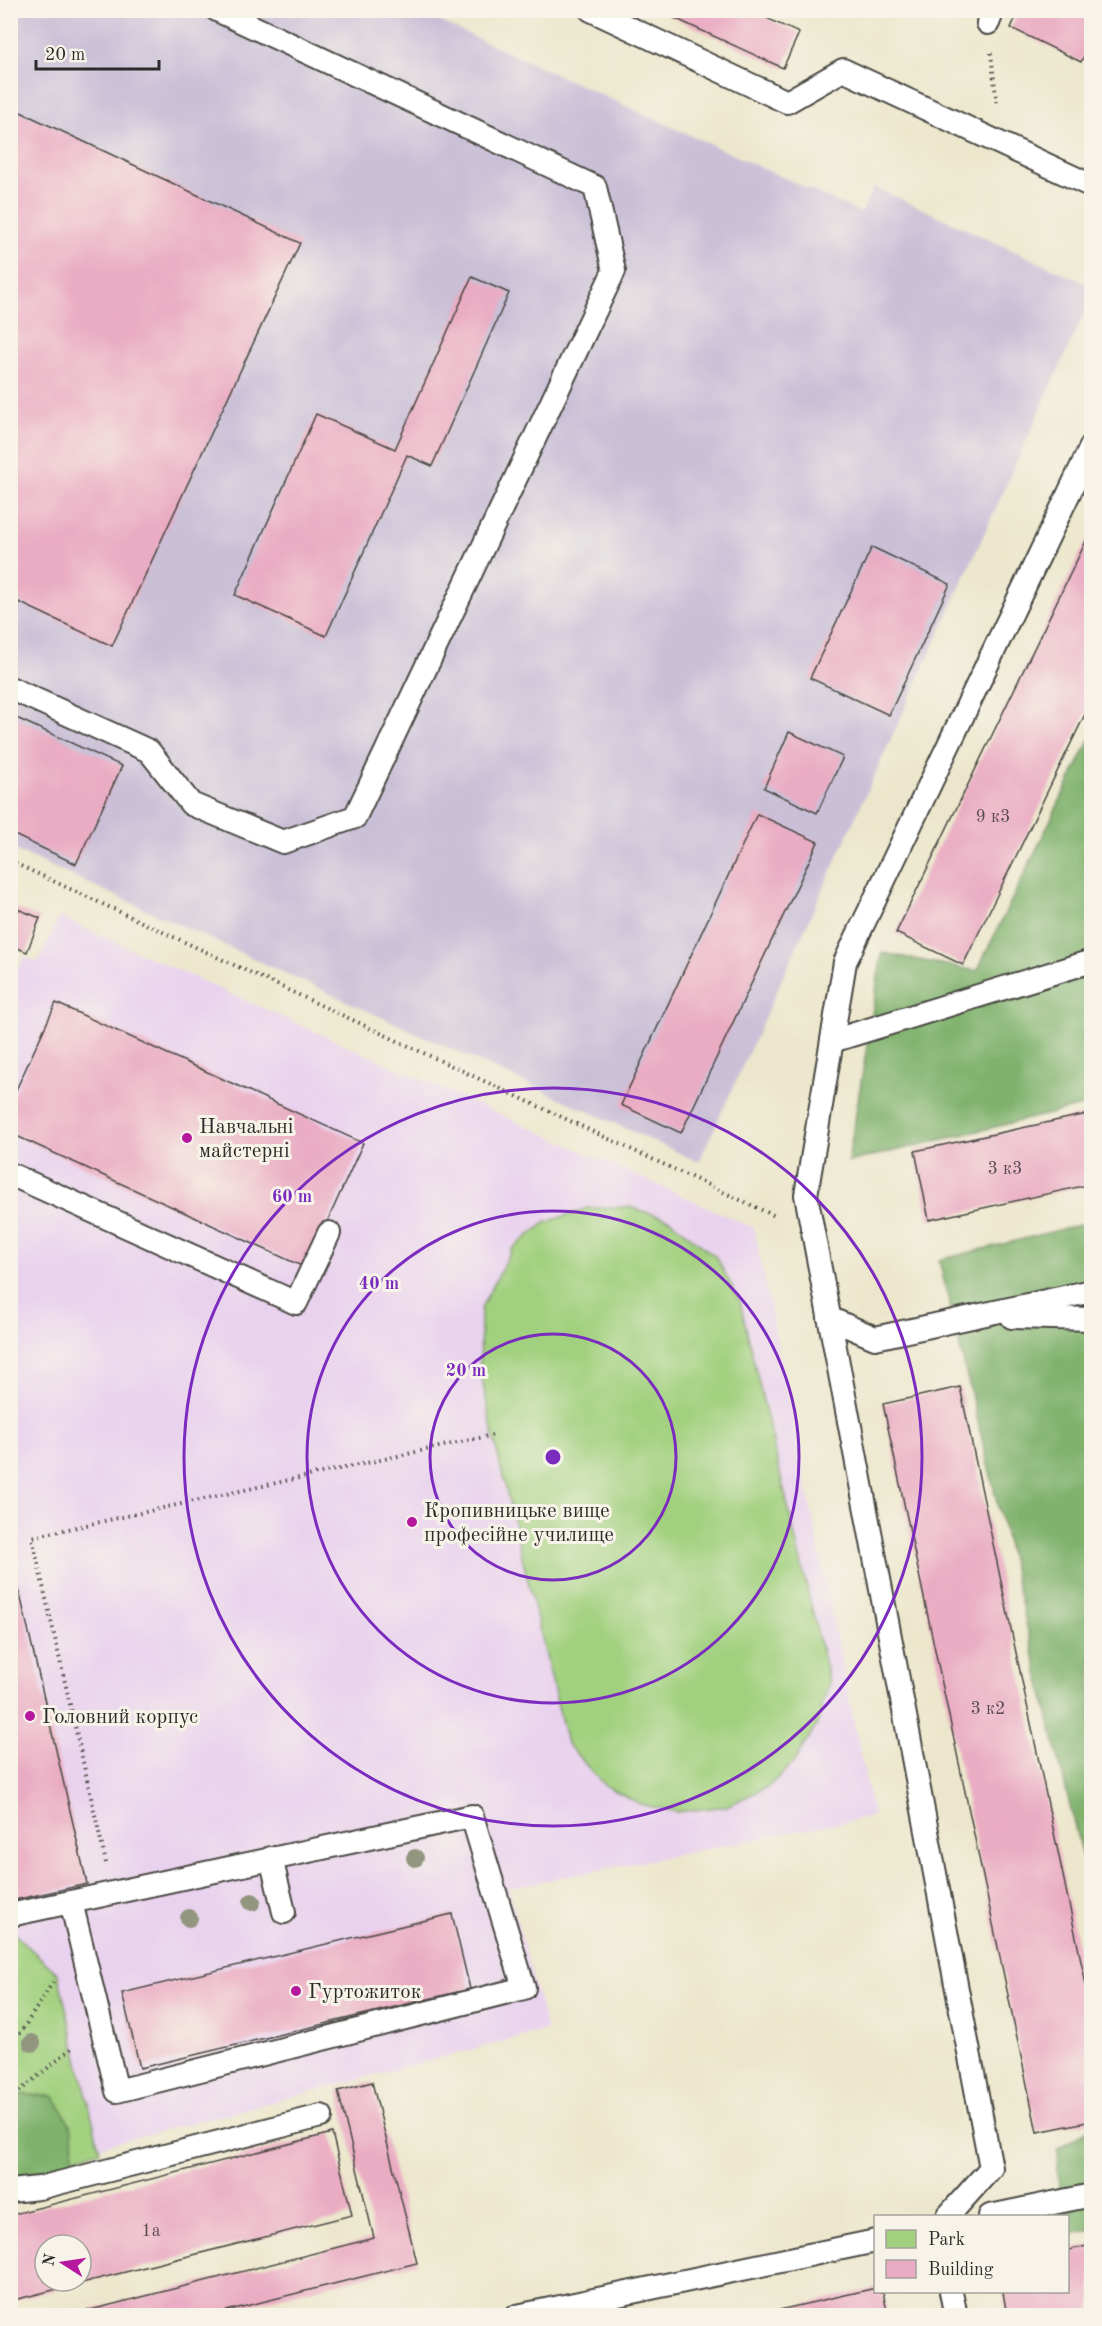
<svg xmlns="http://www.w3.org/2000/svg" width="1102" height="2326" viewBox="0 0 1102 2326" font-family="'Old Standard TT',serif">
<style>
.built{fill:#e9d2ee}
.industrial{fill:#c9bfd7}
.green{fill:#a1d07e;stroke:#667e54;stroke-width:1.5}
.forest{fill:#80b26d;stroke:#566e4c;stroke-width:1.5}
.building{fill:#eaacc3;fill-rule:evenodd}
.lines{fill:none;stroke-linecap:round;stroke-linejoin:round}
.lane-casing{stroke:#484743;stroke-width:26}
.path{stroke:#484743;stroke-width:4;stroke-dasharray:1.5 4.5;stroke-linecap:butt}
.lane{stroke:#fff;stroke-width:22}
.tree{fill:#92967f}
.ring{fill:none;stroke:#7b2cbf;stroke-width:3}
.poi-dot{fill:#b5179e;stroke:#f7f3e8;stroke-width:2}
.labels{text-anchor:middle;stroke-width:6;stroke-linejoin:round;paint-order:stroke}
.number-label{font-size:18px;fill:#5b4b51}
.poi-label{font-size:21px;fill:#2b2b2b;stroke:#f7f3e8;text-anchor:start}
.centre{fill:#7b2cbf;stroke:#f7f3e8;stroke-width:3}
.ring-label{font-size:18px;text-anchor:middle;font-weight:bold;fill:#7b2cbf;stroke:#f7f3e8;stroke-width:6;stroke-linejoin:round;paint-order:stroke}
</style>
<rect width="100%" height="100%" fill="#f7f3e8"/>
<filter id="ink" filterUnits="userSpaceOnUse"><feTurbulence type="fractalNoise" baseFrequency=".0167" numOctaves="2"/><feDisplacementMap in="SourceGraphic" scale="12" xChannelSelector="R" yChannelSelector="G"/><feConvolveMatrix kernelMatrix="1 2 1 2 8 2 1 2 1" color-interpolation-filters="sRGB"/></filter>
<filter id="wash" filterUnits="userSpaceOnUse"><feTurbulence type="fractalNoise" baseFrequency=".008" numOctaves="4" result="noise"/><feDisplacementMap in="SourceGraphic" scale="24" xChannelSelector="R" yChannelSelector="G"/><feGaussianBlur stdDeviation="1.35" result="paint"/><feColorMatrix in="noise" values="0 0 0 0 0 0 0 0 0 0 0 0 0 0 0 0 0 1.4 0 .05"/><feComposite in="paint" operator="in"/></filter>
<g filter="url(#wash)">
<rect width="100%" height="100%" fill="#ece7cc"/>
<polygon class="built" points="59,917 754,1228 873,1816 508,1888 547,2030 11,2170 10,985 24,957 38,962"/>
<polygon class="industrial" points="11,11 417,11 861,213 874,187 1091,286 1091,298 699,1162 11,848"/>
<g class="green">
<polygon points="629,1207 669,1219 717,1258 740,1302 829,1682 817,1725 793,1763 769,1786 727,1806 677,1812 640,1804 604,1785 567,1744 493,1435 480,1368 481,1308 513,1248 545,1223 587,1208"/>
<polygon points="10,1930 58,1974 100,2151 11,2173"/>
</g>
<g class="forest">
<polygon points="1091,737 1091,1104 848,1162 882,953 977,971"/>
<polygon points="1091,1222 1091,1894 939,1260"/>
<path d="M 10,2094 L 53,2096 C 71,2123 78,2132 71,2164 L 29,2181 L 11,2185 Z"/>
<polygon points="1091,2128 1091,2230 1068,2235 1068,2216 1060,2216 1057,2150"/>
</g>
<g id="blocks">
<g class="building">
<polygon points="657,10 749,10 799,33 783,68"/>
<polygon points="1019,10 1092,10 1092,39 1081,62 1011,28"/>
<polygon points="10,107 300,243 112,646 10,598"/>
<polygon points="472,277 509,293 432,466 407,455 326,636 235,595 316,414 395,449"/>
<polygon points="1092,529 1092,700 963,965 896,933"/>
<polygon points="872,547 950,584 889,715 810,678"/>
<polygon points="10,715 122,766 76,864 10,833"/>
<polygon points="789,732 843,757 817,813 764,788"/>
<polygon points="757,814 818,842 681,1133 621,1105"/>
<polygon points="10,906 40,918 27,952 10,945"/>
<polygon points="56,1003 363,1143 306,1268 10,1133 10,1103"/>
<polygon points="1092,1113 1092,1184 929,1220 915,1151"/>
<polygon points="960,1387 1092,2013 1092,2121 1037,2132 883,1404"/>
<polygon points="10,1551 87,1884 10,1901"/>
<polygon points="452,1914 470,1989 140,2068 122,1993"/>
<polygon points="372,2082 417,2263 206,2316 67,2316 374,2238 338,2091"/>
<path d="M 332,2133 L 352,2215 L 10,2301 L 10,2215 ZM 45,2245 L 81,2245 L 81,2281 L 45,2281 Z"/>
<polygon points="1092,2245 1092,2316 1007,2316 1003,2292 1068,2292 1068,2250"/>
<polygon points="876,2288 876,2292 883,2292 888,2316 753,2316"/>
</g>
</g>
</g>
<g filter="url(#ink)">
<use href="#blocks" fill-opacity="0" stroke="#484743" stroke-width="1.5"/>
<g class="lines">
<defs>
<g id="lane">
<polyline points="591,10 787,102 843,70 1092,186"/>
<polyline points="988,23 993,10"/>
<polyline points="10,688 149,751 191,804 283,842 355,817 614,271 595,187 217,10"/>
<polyline points="832,1041 1092,961"/>
<polyline points="10,1174 296,1303 329,1233"/>
<polyline points="1012,1317 1092,1319"/>
<polyline points="829,1318 875,1338 1092,1291"/>
<polyline points="271,1858 284,1912"/>
<polyline points="10,1915 472,1816 524,1988 117,2091 71,1902"/>
<polyline points="10,2191 39,2188 321,2116"/>
<polyline points="948,2216 991,2168 806,1195 845,962 1092,445"/>
<polyline points="990,2216 1092,2195"/>
<polyline points="951,2292 956,2316"/>
<polyline points="517,2316 876,2241"/>
</g>
</defs>
<use href="#lane" class="lane-casing"/>
<g class="path">
<polyline points="991,53 997,105"/>
<polyline points="10,861 777,1217"/>
<polyline points="106,1863 32,1537 493,1435"/>
<polyline points="10,2049 55,1979"/>
<polyline points="10,2099 72,2048"/>
</g>
<use href="#lane" class="lane"/>
</g>
<g class="tree">
<circle cx="415" cy="1858" r="9"/>
<circle cx="252" cy="1902" r="9"/>
<circle cx="189" cy="1918" r="9"/>
<circle cx="32" cy="2043" r="9"/>
</g>
</g>
<g class="ring">
<circle cx="553" cy="1457" r="123"/>
<circle cx="553" cy="1457" r="246"/>
<circle cx="553" cy="1457" r="369"/>
</g>
<g class="poi-dot">
<circle cx="187" cy="1138" r="6"/>
<circle cx="412" cy="1522" r="6"/>
<circle cx="30" cy="1716" r="6"/>
<circle cx="296" cy="1991" r="6"/>
</g>
<g class="labels">
<g class="number-label">
<text x="993" y="822">9 к3</text>
<text x="1005" y="1174">3 к3</text>
<text x="988" y="1714">3 к2</text>
<text x="151" y="2236">1а</text>
</g>
<g class="poi-label">
<text x="199" y="1133">Навчальні<tspan x="199" dy="24">майстерні</tspan></text>
<text x="424" y="1517">Кропивницьке вище<tspan x="424" dy="24">професійне училище</tspan></text>
<text x="42" y="1723">Головний корпус</text>
<text x="308" y="1998">Гуртожиток</text>
</g>
</g>
<circle cx="553" cy="1457" r="9" class="centre"/>
<g class="ring-label">
<text x="292" y="1202">60 m</text>
<text x="379" y="1289">40 m</text>
<text x="466" y="1376">20 m</text>
</g>
<rect width="1102" height="2326" fill="none" stroke="#f7f3e8" stroke-width="36"/>
<rect x="874" y="2215" width="195" height="78" fill="#f7f3e8" stroke="#a5a39c" stroke-width="1.5"/>
<rect x="886" y="2230" width="30" height="18" fill="#a1d07e" stroke="#a5a39c" stroke-width="1.5"/>
<text x="928" y="2245" font-size="18" fill="#2b2b2b">Park</text>
<rect x="886" y="2260" width="30" height="18" fill="#eaacc3" stroke="#a5a39c" stroke-width="1.5"/>
<text x="928" y="2275" font-size="18" fill="#2b2b2b">Building</text>
<g transform="translate(63 2263) rotate(282)"><circle r="28" fill="#f7f3e8" stroke="#a5a39c" stroke-width="1.5"/>
<path d="M0-4.5L10 22L0 15L-10 22Z" fill="#b5179e"/>
<text y="-9" font-size="16" font-weight="bold" text-anchor="middle" fill="#2b2b2b">N</text>
</g>
<path d="M36 60v9h123v-9" fill="none" stroke="#2b2b2b" stroke-width="3"/>
<text x="45" y="60" font-size="18" fill="#2b2b2b" stroke="#f7f3e8" stroke-width="4.5" paint-order="stroke">20 m</text>
</svg>
